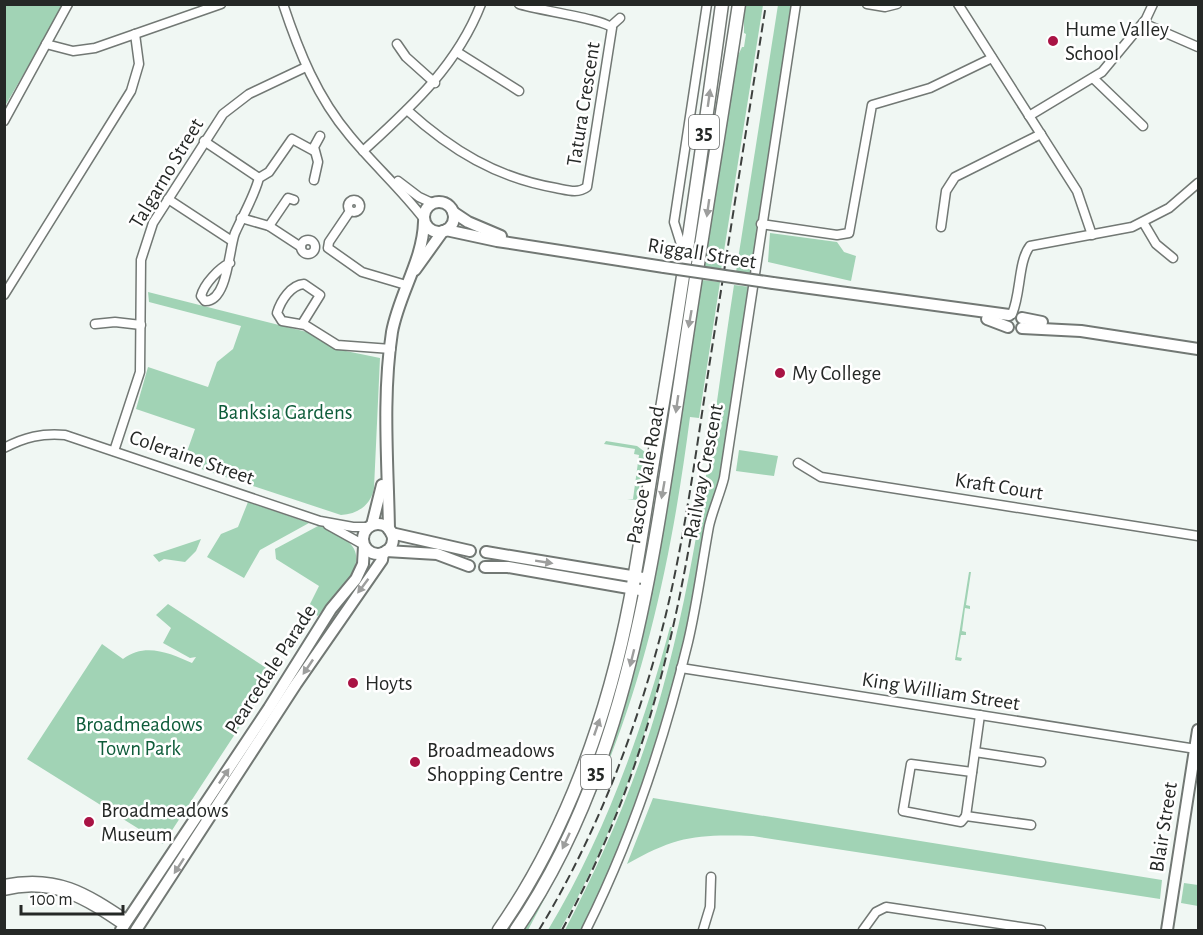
<svg xmlns="http://www.w3.org/2000/svg" width="1203" height="935" viewBox="0 0 1203 935" font-family="'Alegreya Sans',sans-serif">
<style>
.green{fill:#a1d3b5}
.lines{fill:none;stroke-linecap:round;stroke-linejoin:round}
.minor-casing{stroke:#727874;stroke-width:11}
.tertiary-casing{stroke:#727874;stroke-width:14}
.primary-casing{stroke:#727874;stroke-width:15}
.minor{stroke:#fff;stroke-width:8}
.tertiary{stroke:#fff;stroke-width:10}
.primary{stroke:#fff;stroke-width:12}
.rail{stroke:#3d403e;stroke-width:2;stroke-dasharray:9 4.5;stroke-linecap:butt}
.tertiary-bridge-casing{stroke:#727874;stroke-width:14;stroke-linecap:butt}
.tertiary-bridge{stroke:#fff;stroke-width:10}
.oneway{fill:#9d9e9d}
.poi-dot{fill:#a91344;stroke:#fff;stroke-width:2}
.labels{text-anchor:middle;stroke-width:5;stroke-linejoin:round;paint-order:stroke}
.shield{fill:#fff;stroke:#666867;stroke-width:1.5}
.shield-label{font-size:20px;font-weight:bold;fill:#252826}
.poi-label{font-size:21px;fill:#252826;stroke:#fff;text-anchor:start}
.street-label{font-size:21px;fill:#252826;stroke:#fff}
.park-label{font-size:21px;fill:#0e5c3a;stroke:#fff}
</style>
<rect width="100%" height="100%" fill="#f0f7f3"/>
<g class="green">
<polygon points="5,5 64,5 5,106"/>
<polygon points="744,5 763,5 721,270 704,267 735,62 742,47 744,47 746,34 744,33"/>
<polygon points="778,5 792,5 752,275 736,272"/>
<polygon points="770,233 837,242 844,252 856,256 851,281 768,262"/>
<path d="M 702,280 L 720,282 L 699,418 L 690,417 C 675,533 653,648 610,758 C 587,818 558,874 528,930 L 522,930 C 607,807 639,662 664,517 C 678,438 690,359 702,280 Z"/>
<path d="M 734,285 L 750,287 C 740,351 732,416 720,480 C 690,634 650,788 582,930 L 565,930 C 605,853 639,775 662,691 C 699,559 713,420 734,285 Z"/>
<path d="M 148,292 L 315,334 L 336,349 L 380,358 L 374,488 C 371,505 358,514 341,515 L 183,463 L 195,429 L 136,409 L 148,367 L 208,387 L 217,362 L 233,349 L 241,326 L 149,302 Z"/>
<polygon points="606,441 637,446 645,452 637,500 627,499 633,499 639,455 634,454 635,449 604,444"/>
<polygon points="739,450 778,456 774,476 736,471"/>
<polygon points="248,502 309,523 260,550 244,578 207,557 221,534 238,527"/>
<path d="M 318,526 C 327,527 335,533 343,538 C 378,560 335,594 318,616 L 307,610 L 319,586 L 276,559 L 275,549 Z"/>
<polygon points="201,539 196,551 185,562 164,559 159,562 153,555"/>
<polygon points="969,572 971,572 966,605 970,606 970,609 965,608 962,631 966,632 966,635 961,635 957,657 962,658 961,661 955,660"/>
<path d="M 168,604 L 277,675 L 271,679 L 163,844 L 27,759 L 102,644 L 123,659 C 145,642 170,653 192,663 L 196,657 L 190,658 L 163,643 L 171,628 L 156,615 Z"/>
<path d="M 670,627 L 672,627 C 650,732 613,837 560,930 L 548,930 C 604,837 642,732 670,627 Z"/>
<path d="M 653,798 L 1162,880 L 1160,899 L 753,836 C 697,834 676,836 627,864 Z"/>
<polygon points="1184,883 1198,885 1198,906 1181,903"/>
</g>
<g class="lines">
<defs>
<g id="minor">
<path d="M 283,4 C 299,52 317,97 350,136 C 374,165 401,189 424,219"/>
<polyline points="867,4 885,7 897,4"/>
<polyline points="958,4 1077,191 1092,235"/>
<polyline points="1143,23 1198,47"/>
<polyline points="611,26 620,18"/>
<polyline points="46,44 73,51 95,48 221,4"/>
<polyline points="397,44 406,57 435,83"/>
<polyline points="457,52 519,91"/>
<polyline points="1093,78 1143,126"/>
<path d="M 407,110 C 451,150 497,178 556,188 C 567,190 578,194 587,187 L 612,28 C 605,19 536,10 519,4"/>
<polyline points="1029,116 1102,72 1146,19 1153,4"/>
<polyline points="4,121 68,4"/>
<polyline points="204,141 259,178"/>
<path d="M 363,151 C 411,107 457,66 481,4"/>
<polyline points="314,180 318,162 314,147 320,136"/>
<polyline points="398,181 419,197 432,203"/>
<polyline points="168,199 232,241"/>
<circle cx="354" cy="206" r="6"/>
<polyline points="350,211 329,242 328,248 362,272 406,285"/>
<polyline points="241,218 269,226 301,247"/>
<polyline points="1143,222 1156,244 1173,258"/>
<polyline points="761,224 837,235 849,233 872,105 930,88 992,58"/>
<polyline points="269,226 288,198 294,200"/>
<polyline points="941,227 946,191 955,177 1041,134"/>
<circle cx="308" cy="247" r="7"/>
<polyline points="684,254 674,222 707,4"/>
<path d="M 230,263 C 219,268 204,284 201,296 L 205,301 C 228,302 229,247 235,233 C 243,215 254,197 259,178 L 269,172 L 292,139 L 314,151"/>
<polyline points="4,295 131,91 139,64 135,34"/>
<path d="M 1012,314 C 1021,294 1018,261 1030,246 L 1132,227 L 1169,208 L 1198,183"/>
<polyline points="95,324 115,322 141,325"/>
<path d="M 302,324 L 320,295 L 304,284 C 291,285 281,300 277,313 L 282,321 L 305,325 L 337,345 L 391,349"/>
<path d="M 4,448 C 25,437 42,433 65,435 L 320,521 L 353,527 L 370,527"/>
<polyline points="114,451 140,372 141,260 153,223 223,114 249,94 306,67"/>
<polyline points="798,463 821,477 1198,536"/>
<polyline points="328,525 364,545"/>
<polyline points="681,668 1196,749"/>
<polyline points="975,752 1041,762"/>
<polyline points="966,816 961,822 903,811 911,764 972,772"/>
<polyline points="966,816 980,715"/>
<polyline points="966,816 1031,825"/>
<path d="M 4,884 C 57,873 86,892 128,920"/>
<path d="M 4,891 C 52,878 86,900 124,926"/>
<path d="M 586,930 C 631,840 664,741 688,642 C 697,604 702,564 709,526 C 713,509 720,494 724,478 L 796,4"/>
<polyline points="703,930 710,907 711,877"/>
<polyline points="863,930 876,912 886,907 1041,930"/>
</g>
<g id="tertiary">
<circle cx="439" cy="217" r="15"/>
<polyline points="453,212 468,222 501,236"/>
<polyline points="446,230 497,241 664,267"/>
<polyline points="415,270 443,231"/>
<polyline points="773,283 1009,315"/>
<polyline points="1022,318 1042,322"/>
<polyline points="987,319 1008,327"/>
<polyline points="1022,328 1081,331 1198,349"/>
<circle cx="378" cy="539" r="15"/>
<polyline points="372,525 382,485"/>
<path d="M 389,530 C 388,465 382,397 392,332 C 399,294 423,260 424,222"/>
<polyline points="391,533 470,551"/>
<polyline points="386,551 437,554 469,566"/>
<polyline points="486,552 643,578"/>
<polyline points="485,567 508,567 646,591"/>
<polyline points="121,930 269,708 331,609 356,579 363,564 364,546"/>
<polyline points="136,930 296,684 382,560 383,553"/>
<polyline points="1167,930 1198,730"/>
</g>
<g id="primary">
<path d="M 499,930 C 566,834 608,716 630,601 C 640,549 647,496 656,444 C 681,298 702,151 722,4"/>
<path d="M 516,930 C 627,768 652,567 681,376 C 699,252 720,129 739,4"/>
</g>
</defs>
<use href="#minor" class="minor-casing"/>
<use href="#tertiary" class="tertiary-casing"/>
<use href="#primary" class="primary-casing"/>
<use href="#minor" class="minor"/>
<use href="#tertiary" class="tertiary"/>
<use href="#primary" class="primary"/>
<g class="rail">
<path d="M 539,930 C 598,833 639,724 666,614 C 687,526 698,436 712,348 C 730,233 748,119 766,4"/>
<path d="M 562,930 C 642,783 674,646 700,482"/>
</g>
<defs>
<polyline id="tertiary-bridge" points="664,267 773,283"/>
</defs>
<use href="#tertiary-bridge" class="tertiary-bridge-casing"/>
<use href="#tertiary-bridge" class="tertiary-bridge"/>
</g>
<defs><path id="oneway-solid" d="M-6-.8H1V-3.2L6.5 0L1 3.2V.8H-6Z" transform="scale(1.5)"/></defs>
<g class="oneway">
<use href="#oneway-solid" transform="translate(709 98) rotate(-82)"/>
<use href="#oneway-solid" transform="translate(708 208) rotate(98)"/>
<use href="#oneway-solid" transform="translate(690 319) rotate(100)"/>
<use href="#oneway-solid" transform="translate(677 404) rotate(98)"/>
<use href="#oneway-solid" transform="translate(663 490) rotate(100)"/>
<use href="#oneway-solid" transform="translate(544 562) rotate(9)"/>
<use href="#oneway-solid" transform="translate(363 586) rotate(127)"/>
<use href="#oneway-solid" transform="translate(632 658) rotate(104)"/>
<use href="#oneway-solid" transform="translate(308 667) rotate(124)"/>
<use href="#oneway-solid" transform="translate(597 727) rotate(-71)"/>
<use href="#oneway-solid" transform="translate(224 776) rotate(-56)"/>
<use href="#oneway-solid" transform="translate(566 841) rotate(115)"/>
<use href="#oneway-solid" transform="translate(179 866) rotate(123)"/>
</g>
<g class="poi-dot">
<circle cx="1053" cy="41" r="6"/>
<circle cx="780" cy="373" r="6"/>
<circle cx="353" cy="683" r="6"/>
<circle cx="415" cy="762" r="6"/>
<circle cx="89" cy="822" r="6"/>
</g>
<g class="labels">
<g class="shield">
<rect x="689" y="115" width="30" height="34" rx="4.5"/>
<rect x="581" y="755" width="30" height="34" rx="4.5"/>
</g>
<g class="shield-label">
<text x="704" y="139">35</text>
<text x="596" y="779">35</text>
</g>
<g class="poi-label">
<text x="1065" y="36">Hume Valley<tspan x="1065" dy="24">School</tspan></text>
<text x="792" y="380">My College</text>
<text x="365" y="690">Hoyts</text>
<text x="427" y="757">Broadmeadows<tspan x="427" dy="24">Shopping Centre</tspan></text>
<text x="101" y="817">Broadmeadows<tspan x="101" dy="24">Museum</tspan></text>
</g>
<g class="street-label">
<text transform="translate(583 104) rotate(-81)" y="7">Tatura Crescent</text>
<text transform="translate(166 173) rotate(-59)" y="7">Talgarno Street</text>
<text transform="translate(702 253) rotate(9)" y="7">Riggall Street</text>
<text transform="translate(192 457) rotate(19)" y="7">Coleraine Street</text>
<text transform="translate(703 471) rotate(-79)" y="7">Railway Crescent</text>
<text transform="translate(645 475) rotate(-80)" y="7">Pascoe Vale Road</text>
<text transform="translate(999 486) rotate(9)" y="7">Kraft Court</text>
<text transform="translate(270 669) rotate(-57)" y="7">Pearcedale Parade</text>
<text transform="translate(941 691) rotate(9)" y="7">King William Street</text>
<text transform="translate(1163 827) rotate(-81)" y="7">Blair Street</text>
</g>
<g class="park-label">
<text x="285" y="419">Banksia Gardens</text>
<text x="139" y="731">Broadmeadows<tspan x="139" dy="24">Town Park</tspan></text>
</g>
</g>
<rect width="1203" height="935" fill="none" stroke="#252826" stroke-width="12"/>
<path d="M21 905v9h102v-9" fill="none" stroke="#252826" stroke-width="3"/>
<text x="30" y="905" font-size="18" fill="#252826" stroke="#ffffff" stroke-width="4.5" paint-order="stroke">100 m</text>
</svg>
